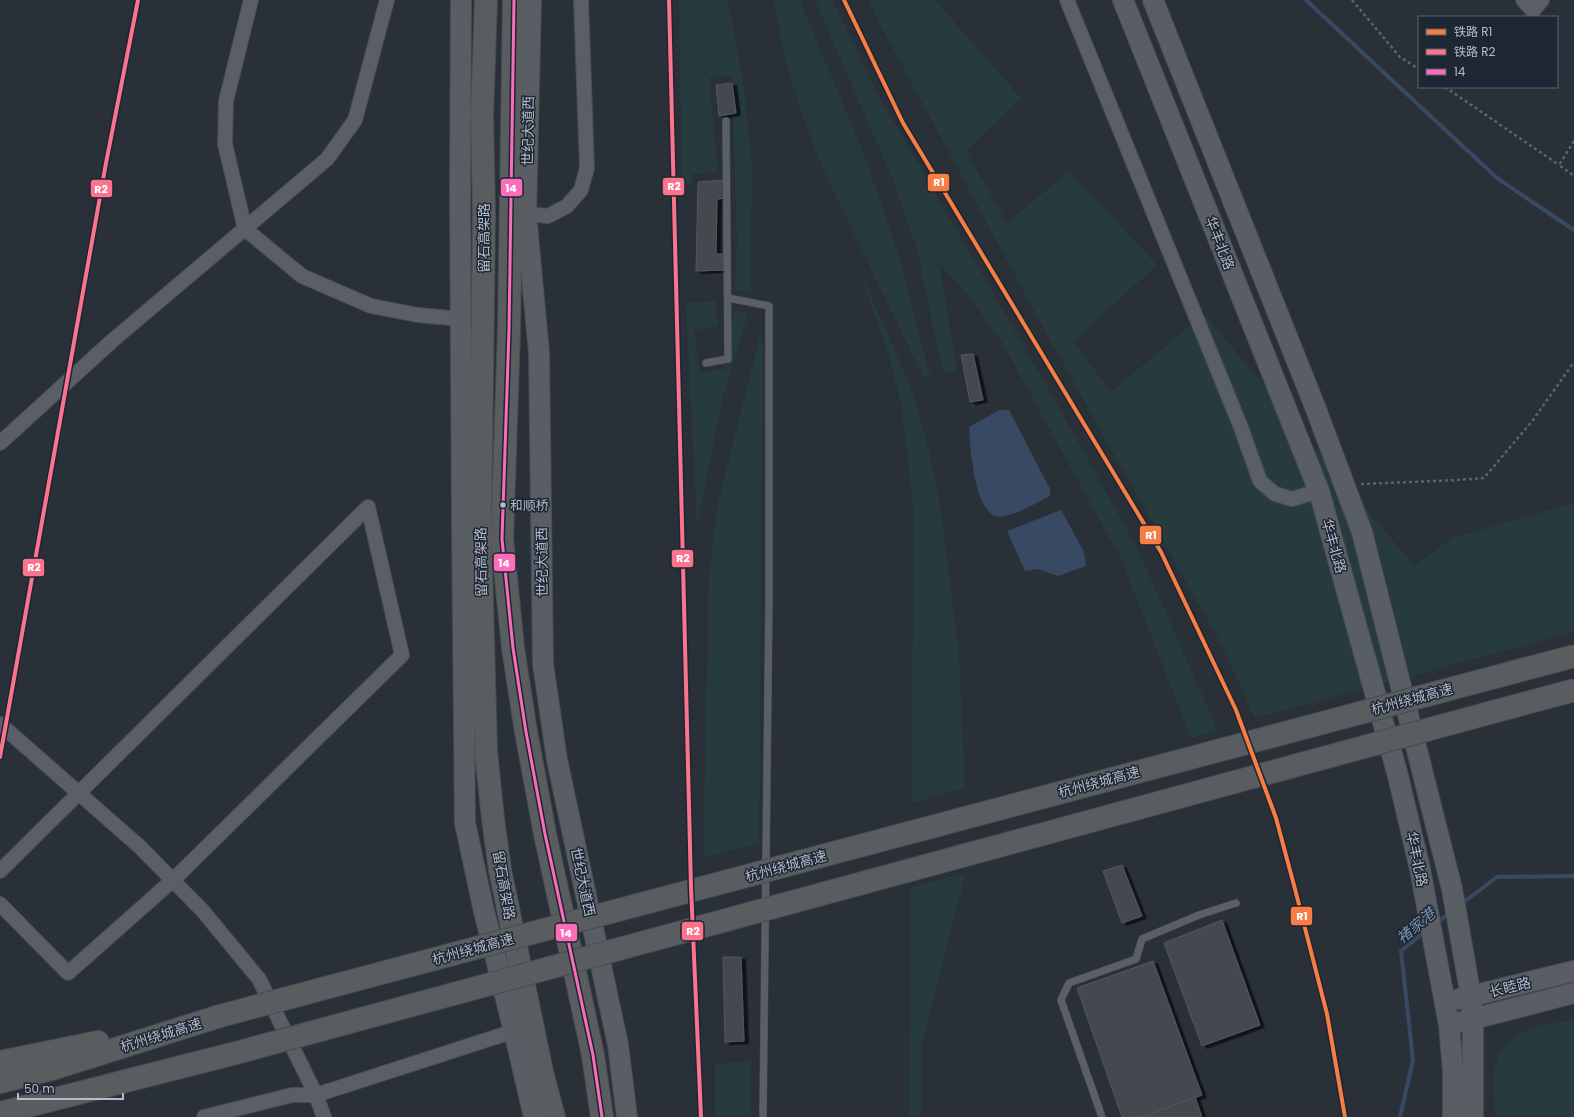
<svg xmlns="http://www.w3.org/2000/svg" width="1574" height="1117" viewBox="0 0 1574 1117" font-family="Poppins,'Noto Sans SC',sans-serif">
<style>
.green{fill:#273a3e}
.water{fill:#384963}
.lines{fill:none;stroke-linecap:round;stroke-linejoin:round}
.stream{stroke:#384963;stroke-width:4}
.building{fill:#444950;stroke:#52575f;filter:url(#shadow)}
.lane-casing{stroke:#484c53;stroke-width:8}
.street-casing{stroke:#484c53;stroke-width:16}
.secondary-casing{stroke:#484c53;stroke-width:22}
.highway-casing{stroke:#474c53;stroke-width:24}
.path{stroke:#5d636a;stroke-width:2.5;stroke-dasharray:3 3;stroke-linecap:butt}
.lane{stroke:#5a5e66;stroke-width:7}
.street{stroke:#5a5e66;stroke-width:14}
.secondary{stroke:#595d64;stroke-width:20}
.highway{stroke:#5a5d60;stroke-width:22}
.highway-bridge-casing{stroke:#474c53;stroke-width:24;stroke-linecap:butt}
.highway-bridge{stroke:#5a5d60;stroke-width:22}
.bus-1-casing{stroke:#1d2633;stroke-width:6}
.bus-1{stroke:#fb6dba;stroke-width:3}
.rail-1-casing{stroke:#1d2633;stroke-width:7}
.rail-2-casing{stroke:#1d2633;stroke-width:7}
.rail-1{stroke:#f77d43;stroke-width:4}
.rail-2{stroke:#fc738d;stroke-width:4}
.bus-dot{fill:#b4bcc9;stroke:#1d2633;stroke-width:1.5}
.labels{text-anchor:middle;stroke-width:3;stroke-linejoin:round;paint-order:stroke}
.bus-label{font-size:13px;fill:#b4bcc9;stroke:#1d2633;text-anchor:start}
.street-label{font-size:14px;fill:#b4bcc9;stroke:#1d2633}
.water-label{font-size:15px;font-style:italic;fill:#7c92b1;stroke:#1d2633}
.line-badge{stroke:#1d2633;stroke-width:1.5}
.badge-label{font-size:11px;text-anchor:middle;font-weight:bold;fill:#fff}
</style>
<defs>
<filter id="shadow"><feDropShadow dx="4.5" dy="2.5" stdDeviation="0" flood-color="#0009"/></filter>
</defs>
<rect width="100%" height="100%" fill="#2a3038"/>
<g class="green">
<polygon points="679,0 728,0 743,81 752,165 750,292 735,290 737,244 732,75 709,78 718,172 693,174 690,185 682,185"/>
<path d="M 774,0 L 801,0 L 800,1 L 863,152 L 898,252 L 930,375 L 923,377 L 826,175 C 809,136 795,96 784,54 C 780,36 778,18 774,0 Z"/>
<polygon points="815,0 832,0 880,98 1056,402 1140,554 1218,731 1191,738 1121,559 1003,344 969,296 939,263 957,371 943,373 917,250 893,180"/>
<polygon points="869,0 935,0 1021,98 966,151 1007,223 1069,171 1157,265 1073,341 1111,392 1204,314 1414,566 1452,538 1574,503 1574,632 1255,718 1222,646 1051,342 881,26"/>
<polygon points="855,259 910,386 926,439 938,490 959,654 965,788 911,803 914,520 908,459 901,404 889,356"/>
<polygon points="715,301 718,326 694,330 700,373 726,369 734,310 748,314 723,396 697,526 686,303"/>
<polygon points="760,336 763,345 759,843 703,857 709,576 718,503"/>
<polygon points="966,873 922,1044 921,1117 909,1117 911,887"/>
<path d="M 1574,1019 L 1574,1117 L 1495,1117 C 1494,1105 1492,1078 1495,1067 C 1504,1028 1541,1027 1574,1019 Z"/>
<polygon points="751,1061 751,1117 715,1117 715,1064"/>
</g>
<g class="water">
<path d="M 999,410 L 1009,410 L 1050,489 L 1050,496 C 1038,502 1009,520 996,516 C 974,510 970,446 969,427 Z"/>
<polygon points="1061,510 1084,552 1086,566 1058,576 1038,569 1025,571 1007,531"/>
</g>
<g class="lines">
<g class="stream">
<polyline points="1306,0 1497,178 1574,230"/>
<polyline points="1460,905 1497,877 1574,876"/>
<polyline points="1436,923 1450,913"/>
<polyline points="1400,1117 1413,1060 1401,951 1426,931"/>
</g>
</g>
<g class="building">
<polygon points="732,83 736,113 719,116 716,85"/>
<polygon points="725,180 725,198 717,199 716,254 723,254 725,270 696,271 698,182"/>
<polygon points="973,354 983,400 970,402 961,355"/>
<polygon points="1122,865 1142,916 1122,923 1103,871"/>
<polygon points="1222,920 1260,1025 1202,1046 1164,943"/>
<polygon points="723,957 741,957 744,1041 725,1042"/>
<polygon points="1153,961 1202,1095 1143,1117 1122,1117 1077,988"/>
<polygon points="1195,1097 1202,1117 1143,1117"/>
</g>
<g class="lines">
<defs>
<g id="lane">
<polyline points="728,298 769,306 769,599 763,1117"/>
<polyline points="706,363 728,359 726,121"/>
<polyline points="1102,1117 1061,1000 1069,983 1136,959 1142,939 1199,915 1236,903"/>
</g>
<g id="street">
<polyline points="251,0 226,101 225,144 245,229 302,276 371,306 418,315 461,319"/>
<polyline points="1067,0 1240,425 1260,481 1275,494 1292,499 1319,491"/>
<polyline points="1523,0 1533,11 1542,0"/>
<polyline points="526,214 548,216 567,206 581,190 587,168 581,0"/>
<polyline points="0,443 112,341 327,159 355,120 387,0"/>
<polyline points="0,724 140,847 202,910 259,979 316,1095 324,1117"/>
<polyline points="0,871 368,507 402,655 173,880 68,973 0,904"/>
<polyline points="204,1117 292,1095 316,1095 514,1031"/>
</g>
<g id="secondary">
<polyline points="461,0 460,192 462,520 465,823 483,907 514,1031 534,1117"/>
<polyline points="531,0 526,214 539,353 543,664 557,760 618,1045 627,1117"/>
<polyline points="1123,0 1319,491 1398,776 1420,869 1449,1025 1453,1071 1453,1117"/>
<polyline points="1153,0 1314,404 1362,532 1452,889 1471,997 1473,1019 1473,1117"/>
<polyline points="1459,999 1574,971"/>
<polyline points="1461,1022 1574,993"/>
</g>
<g id="highway">
<polyline points="486,0 482,114 484,215 480,531 486,752 493,819 500,870 542,1072 554,1117"/>
<polyline points="514,0 509,330 502,539 513,648 526,732 545,834 593,1055 602,1117"/>
<polyline points="0,1062 98,1042"/>
<polyline points="0,1082 55,1068 220,1016"/>
<polyline points="0,1113 232,1054"/>
</g>
</defs>
<use href="#lane" class="lane-casing"/>
<use href="#street" class="street-casing"/>
<use href="#secondary" class="secondary-casing"/>
<use href="#highway" class="highway-casing"/>
<g class="path">
<polyline points="1352,0 1400,57 1419,69"/>
<polyline points="1445,87 1559,165"/>
<polyline points="1574,141 1559,165 1574,176"/>
<polyline points="1361,484 1457,480 1484,478 1533,420 1574,362"/>
</g>
<use href="#lane" class="lane"/>
<use href="#street" class="street"/>
<use href="#secondary" class="secondary"/>
<use href="#highway" class="highway"/>
<defs>
<g id="highway-bridge">
<polyline points="220,1016 1574,656"/>
<polyline points="232,1054 1574,690"/>
</g>
</defs>
<use href="#highway-bridge" class="highway-bridge-casing"/>
<use href="#highway-bridge" class="highway-bridge"/>
<defs>
<polyline id="bus-1" points="514,0 509,330 502,539 513,648 526,732 545,834 593,1055 602,1117"/>
</defs>
<use href="#bus-1" class="bus-1-casing"/>
<use href="#bus-1" class="bus-1"/>
<defs>
<polyline id="rail-1" points="844,0 903,123 1161,552 1236,710 1276,818 1295,889 1327,1014 1345,1117"/>
<g id="rail-2">
<polyline points="669,0 691,887 701,1117"/>
<polyline points="0,757 106,163 138,0"/>
</g>
</defs>
<use href="#rail-1" class="rail-1-casing"/>
<use href="#rail-2" class="rail-2-casing"/>
<use href="#rail-1" class="rail-1"/>
<use href="#rail-2" class="rail-2"/>
</g>
<circle class="bus-dot" cx="503" cy="505" r="3.5"/>
<g class="labels">
<g class="bus-label">
<text x="510" y="510">和顺桥</text>
</g>
<g class="street-label">
<text transform="translate(528 131) rotate(-89)" y="5">世纪大道西</text>
<text transform="translate(484 238) rotate(-90)" y="5">留石高架路</text>
<text transform="translate(1220 243) rotate(69)" y="5">华丰北路</text>
<text transform="translate(1334 546) rotate(74)" y="5">华丰北路</text>
<text transform="translate(481 562) rotate(-91)" y="5">留石高架路</text>
<text transform="translate(542 562) rotate(-91)" y="5">世纪大道西</text>
<text transform="translate(1412 699) rotate(-15)" y="5">杭州绕城高速</text>
<text transform="translate(1099 782) rotate(-15)" y="5">杭州绕城高速</text>
<text transform="translate(1417 859) rotate(78)" y="5">华丰北路</text>
<text transform="translate(786 866) rotate(-15)" y="5">杭州绕城高速</text>
<text transform="translate(583 882) rotate(78)" y="5">世纪大道西</text>
<text transform="translate(504 885) rotate(80)" y="5">留石高架路</text>
<text transform="translate(473 949) rotate(-15)" y="5">杭州绕城高速</text>
<text transform="translate(1510 987) rotate(-14)" y="5">长睦路</text>
<text transform="translate(161 1035) rotate(-17)" y="5">杭州绕城高速</text>
</g>
<g class="water-label">
<text transform="translate(1416 926) rotate(-40)" y="5">褚家港</text>
</g>
</g>
<g class="line-badge">
<rect x="927" y="173" width="23" height="19" rx="4" fill="#f77d43"/>
<rect x="662" y="177" width="23" height="19" rx="4" fill="#fc738d"/>
<rect x="500" y="178" width="23" height="19" rx="4" fill="#fb6dba"/>
<rect x="90" y="179" width="23" height="19" rx="4" fill="#fc738d"/>
<rect x="1139" y="525" width="23" height="20" rx="4" fill="#f77d43"/>
<rect x="671" y="549" width="23" height="19" rx="4" fill="#fc738d"/>
<rect x="493" y="553" width="23" height="19" rx="4" fill="#fb6dba"/>
<rect x="22" y="558" width="23" height="19" rx="4" fill="#fc738d"/>
<rect x="1290" y="906" width="23" height="20" rx="4" fill="#f77d43"/>
<rect x="681" y="921" width="23" height="20" rx="4" fill="#fc738d"/>
<rect x="555" y="923" width="23" height="19" rx="4" fill="#fb6dba"/>
</g>
<g class="badge-label">
<text x="939" y="186">R1</text>
<text x="674" y="190">R2</text>
<text x="511" y="192">14</text>
<text x="101" y="193">R2</text>
<text x="1151" y="539">R1</text>
<text x="683" y="562">R2</text>
<text x="504" y="567">14</text>
<text x="34" y="571">R2</text>
<text x="1302" y="920">R1</text>
<text x="693" y="935">R2</text>
<text x="566" y="937">14</text>
</g>
<rect x="1418" y="16" width="140" height="72" fill="#1d2633" stroke="#59626f"/>
<rect x="1426" y="29" width="20" height="6" fill="#f77d43" stroke="#59626f"/>
<text x="1454" y="36" font-size="12" fill="#b4bcc9">铁路 R1</text>
<rect x="1426" y="49" width="20" height="6" fill="#fc738d" stroke="#59626f"/>
<text x="1454" y="56" font-size="12" fill="#b4bcc9">铁路 R2</text>
<rect x="1426" y="69" width="20" height="6" fill="#fb6dba" stroke="#59626f"/>
<text x="1454" y="76" font-size="12" fill="#b4bcc9">14</text>
<path d="M18 1093v6h105v-6" fill="none" stroke="#b4bcc9" stroke-width="2"/>
<text x="24" y="1093" font-size="12" fill="#b4bcc9" stroke="#1d2633" stroke-width="3" paint-order="stroke">50 m</text>
</svg>
